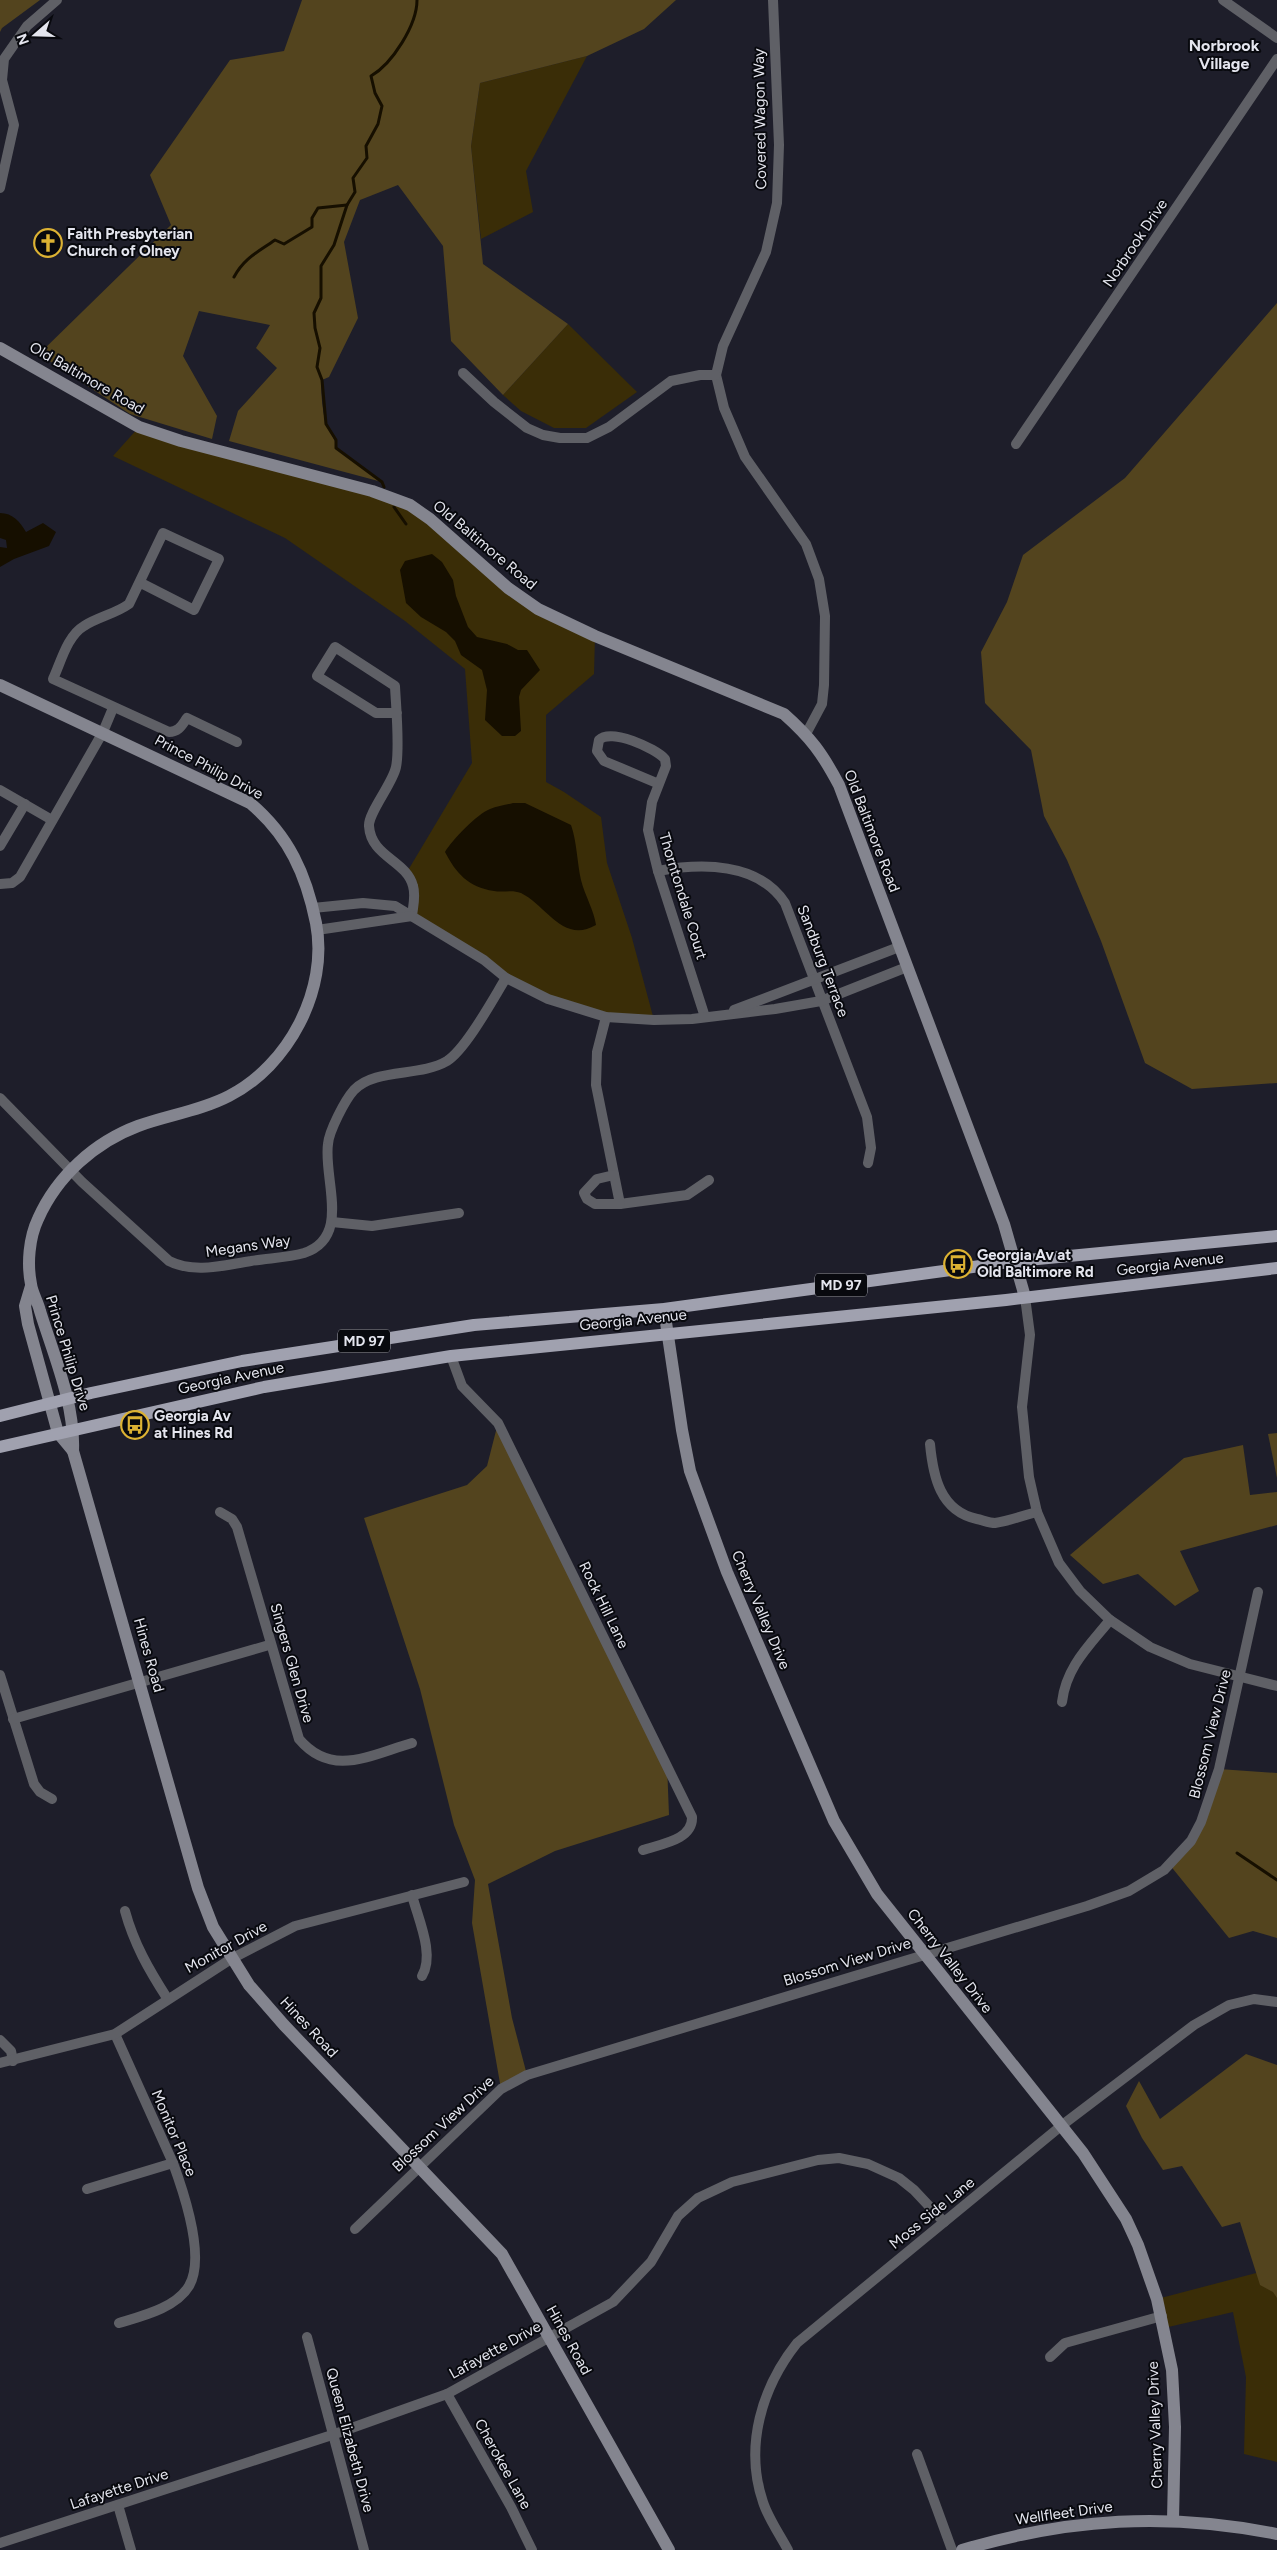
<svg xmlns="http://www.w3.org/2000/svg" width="1277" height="2550" viewBox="0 0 1277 2550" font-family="Figtree,sans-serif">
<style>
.green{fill:#3a2d07}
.forest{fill:#53441e}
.water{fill:#160f00}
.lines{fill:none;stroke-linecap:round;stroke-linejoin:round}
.stream{stroke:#160f00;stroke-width:3}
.street{stroke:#5f6066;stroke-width:10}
.secondary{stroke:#84858f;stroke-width:12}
.primary{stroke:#a0a1af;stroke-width:12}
.labels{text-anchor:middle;stroke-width:4;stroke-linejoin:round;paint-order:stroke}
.shield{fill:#08090e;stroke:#a2a3ab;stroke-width:1}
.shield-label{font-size:14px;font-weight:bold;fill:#e4e5ee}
.street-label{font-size:15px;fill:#e4e5ee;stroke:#08090e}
.poi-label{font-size:15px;font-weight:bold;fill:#e4e5ee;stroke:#08090e;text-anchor:start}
.neighbourhood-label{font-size:16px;font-weight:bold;fill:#e4e5ee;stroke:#08090e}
</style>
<rect width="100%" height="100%" fill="#1e1e2a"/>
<g class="green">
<polygon points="587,56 526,171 533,212 481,239 471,146 480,83"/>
<polygon points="568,324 637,392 586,428 554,428 521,411 503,395"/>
<polygon points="139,427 410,505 508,588 595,636 594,674 546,715 546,782 564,792 601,817 607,863 632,938 654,1020 606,1017 548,999 412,916 415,897 407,872 472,763 465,669 405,621 285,538 113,456"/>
<polygon points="1277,2270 1277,2462 1244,2454 1246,2377 1233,2312 1164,2328 1157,2299 1260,2272"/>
</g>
<g class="forest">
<polygon points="0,0 40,0 2,28 0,32"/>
<path d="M 302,0 L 676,0 L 644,29 L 587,56 L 480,83 L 471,146 L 483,264 L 568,324 L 503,395 L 451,341 L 443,246 L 398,185 L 360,200 L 344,242 L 358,318 L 329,377 L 322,380 C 320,389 323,415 326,423 C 329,434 336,437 336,448 L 382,482 L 229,441 L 238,411 L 277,368 L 256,348 L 270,325 L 199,311 L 183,356 L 217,416 L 212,439 L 130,414 L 39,354 L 171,225 L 150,175 L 230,60 L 284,51 Z"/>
<polygon points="1277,303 1277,1083 1192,1089 1145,1063 1101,941 1067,860 1044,816 1031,750 985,703 981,652 1007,602 1023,555 1125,478"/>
<polygon points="498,1423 667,1764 669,1815 555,1851 488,1884 512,2018 527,2075 501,2089 472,1923 475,1880 454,1825 420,1689 364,1518 467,1485 487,1466"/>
<polygon points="1277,1433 1277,1478 1268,1434"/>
<polygon points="1243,1445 1250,1495 1277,1492 1277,1525 1180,1551 1199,1591 1175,1606 1138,1574 1103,1584 1070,1555 1184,1458"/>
<polygon points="1219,1769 1277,1773 1277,1938 1253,1931 1229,1938 1169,1864 1191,1841"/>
<polygon points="1246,2054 1277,2065 1277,2298 1273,2292 1260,2285 1240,2222 1222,2227 1182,2166 1163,2170 1142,2138 1126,2106 1139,2081 1160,2119"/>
</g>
<g class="water">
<path d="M 0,513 C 13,513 20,522 26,532 L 43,523 L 56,532 L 49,546 L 14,559 L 0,567 L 0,547 L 7,548 L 6,540 L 0,538 Z"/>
<polygon points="432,554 442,562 453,580 456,596 468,627 477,637 507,644 518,650 527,650 540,670 521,690 519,697 521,731 515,736 502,736 485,720 487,690 482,670 461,655 455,641 446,632 421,617 406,603 400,570 405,561"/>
<path d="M 513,803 L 525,803 L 571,825 C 577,842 577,862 581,880 C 585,896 594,910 596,925 C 563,944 547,906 521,893 C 511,889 504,893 494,891 C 468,887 456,873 445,852 C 452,840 477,814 490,809 C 497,806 506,805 513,803 Z"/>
</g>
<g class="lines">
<g class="stream">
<path d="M 234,277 C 244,258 258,252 275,240 L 284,244 L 312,227 L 312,218 L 318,208 L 347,205"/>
<path d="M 384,487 L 382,482 L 336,448 L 336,440 L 326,424 L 322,380 L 317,367 L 320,348 L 315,328 L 314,313 L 321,298 L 321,266 L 334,245 L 347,205 L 355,192 L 353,178 L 367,158 L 366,146 L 378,124 L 382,106 L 375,93 L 371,76 C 392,64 417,25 417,0"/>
<polyline points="394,507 406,524"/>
<polyline points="1237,1853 1277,1880"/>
</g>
<g class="street">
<polyline points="773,0 779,145 777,203 766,252 723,346 716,375 724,408 745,457 806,544 819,579 825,616 824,685 822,704 806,734"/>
<polyline points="1223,0 1277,38"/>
<polyline points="0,188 14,125 2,80 4,59 27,26 57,0"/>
<polyline points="463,373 494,402 527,428 543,435 560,438 587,438 609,427 671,381 700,375 716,375"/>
<polyline points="1016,444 1277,59"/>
<path d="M 141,583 L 194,610 L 219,559 L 163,533 L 129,604 C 115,614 98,617 84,626 C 67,636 61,662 53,679 L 169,732 C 179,732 182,725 187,718 L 237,742"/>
<path d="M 397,713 L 376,713 L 317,676 L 335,647 L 395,686 C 396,707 400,748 396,767 C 393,783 368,813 369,826 C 371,857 406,860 413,886 C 416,896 413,906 412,916"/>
<path d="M 659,784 L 604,761 L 597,751 L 599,740 C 611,728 655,748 665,759 L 666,766 L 652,802 L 648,830 L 658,871 L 705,1017"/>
<polyline points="0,790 52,820"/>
<polyline points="0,846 25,804"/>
<path d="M 658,871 C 701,863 758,862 785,903 L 867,1117 L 871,1148 L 868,1163"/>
<polyline points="0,884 12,883 20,877 103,732 113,708"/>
<polyline points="313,908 363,903 395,906 484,960 506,978 548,999 606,1017 654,1020 692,1019 775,1009 821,1001 907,967"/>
<polyline points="317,930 412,916"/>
<polyline points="734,1010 899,947"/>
<polyline points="606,1017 597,1052 596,1085 620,1204 687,1195 709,1180"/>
<path d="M 0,1098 L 82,1182 L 169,1261 C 195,1274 224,1265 251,1261 C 268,1258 287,1258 304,1253 C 352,1237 323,1179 328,1144 C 329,1131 345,1100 354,1090 C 375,1068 420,1077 447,1061 C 466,1049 493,999 506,978"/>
<polyline points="614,1175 597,1179 584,1193 587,1199 595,1204 620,1204"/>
<polyline points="332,1222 372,1226 459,1213"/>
<polyline points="1025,1297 1030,1335 1022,1407 1029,1477 1037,1512 1059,1563 1080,1591 1110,1620 1150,1647 1190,1664 1277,1686"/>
<path d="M 451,1356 L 462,1386 L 498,1423 L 692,1817 C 693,1840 661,1844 643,1850"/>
<path d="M 930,1444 C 933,1476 940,1511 977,1519 C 982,1520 990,1523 995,1523 C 1009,1521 1024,1515 1037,1512"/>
<path d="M 220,1512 L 232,1519 L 237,1527 L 299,1739 C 332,1778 370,1755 412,1743"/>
<polyline points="0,1675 34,1784 40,1792 52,1799"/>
<path d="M 1062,1702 C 1066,1667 1089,1646 1110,1620"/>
<polyline points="13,1719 269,1645"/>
<path d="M 412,1895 C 418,1919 435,1954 422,1976"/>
<path d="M 125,1911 C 134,1944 149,1970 167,1998"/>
<path d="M 115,2034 L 173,2163 C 184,2193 206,2257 189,2286 C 176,2308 142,2316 119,2323"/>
<polyline points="0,2040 11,2051 13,2061"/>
<polyline points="0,2063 115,2034 231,1959 295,1926 464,1882"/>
<polyline points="87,2189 173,2163"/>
<polyline points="355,2229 501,2089 527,2075 1087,1906 1129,1891 1164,1870 1191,1841 1201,1822 1219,1769 1258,1592"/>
<polyline points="307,2337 364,2550"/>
<polyline points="1050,2357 1065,2343 1162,2316"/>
<polyline points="447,2394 511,2507 532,2550"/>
<polyline points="917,2454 952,2550"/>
<polyline points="118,2505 131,2550"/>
<polyline points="0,2543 332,2435 447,2394 613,2302 651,2262 678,2216 698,2198 732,2182 818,2160 839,2158 868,2164 899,2178 914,2190 944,2222"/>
<path d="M 788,2550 C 780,2535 768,2518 763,2502 C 744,2446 762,2387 797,2343 L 1061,2126 L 1194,2025 L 1229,2005 L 1254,1999 L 1277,2002"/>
</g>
<g class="secondary">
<path d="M 0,348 L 139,427 L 181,441 L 372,491 L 410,505 L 430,519 L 508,588 L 538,609 L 595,636 L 784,714 C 811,738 822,753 839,785 L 1004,1224 L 1025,1297"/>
<path d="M 0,685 L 250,803 C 289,836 306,874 316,923 C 329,990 288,1066 229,1096 C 200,1111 168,1115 138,1126 C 95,1142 57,1176 38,1219 C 29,1238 27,1264 31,1284 C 32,1293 38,1302 40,1311 C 54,1356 75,1404 73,1451 L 198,1888 L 213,1927 L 249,1985 L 284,2025 L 502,2254 L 669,2550"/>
<polyline points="31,1286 25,1306 28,1324 58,1433 73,1451"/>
<polyline points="664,1309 682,1430 690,1471 727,1572 834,1821 877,1894 1083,2153 1126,2219 1138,2245 1157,2299 1172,2370 1175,2427 1173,2520"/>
<path d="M 962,2550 C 1069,2518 1168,2512 1277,2534"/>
</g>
<g class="primary">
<polyline points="0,1416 91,1393 242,1361 474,1325 664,1309 1017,1261 1277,1236"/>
<polyline points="0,1447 264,1387 451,1356 1006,1300 1277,1268"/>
</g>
</g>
<defs>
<symbol id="church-ring" viewBox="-11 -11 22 22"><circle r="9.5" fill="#08090e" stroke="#dcb233" stroke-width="1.5"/><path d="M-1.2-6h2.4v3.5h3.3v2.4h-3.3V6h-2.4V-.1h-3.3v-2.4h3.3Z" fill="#dcb233"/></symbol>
<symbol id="bus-ring" viewBox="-11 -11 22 22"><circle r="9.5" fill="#08090e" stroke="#dcb233" stroke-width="1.5"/><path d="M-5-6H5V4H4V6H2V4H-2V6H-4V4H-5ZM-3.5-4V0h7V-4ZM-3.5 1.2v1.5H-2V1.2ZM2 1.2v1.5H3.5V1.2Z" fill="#dcb233"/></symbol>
</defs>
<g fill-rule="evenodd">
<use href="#church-ring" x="32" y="227" width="32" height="32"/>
<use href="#bus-ring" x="942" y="1248" width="32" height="32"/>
<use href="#bus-ring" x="119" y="1409" width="32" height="32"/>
</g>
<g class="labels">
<g class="shield">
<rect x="815" y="1273.5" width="52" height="23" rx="4"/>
<rect x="338" y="1329.5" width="52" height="23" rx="4"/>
</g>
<g class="shield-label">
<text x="841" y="1290">MD 97</text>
<text x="364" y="1346">MD 97</text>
</g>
<g class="street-label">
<text transform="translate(760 119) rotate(-91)" y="5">Covered Wagon Way</text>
<text transform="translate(1135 243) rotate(-56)" y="5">Norbrook Drive</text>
<text transform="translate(87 378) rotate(30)" y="5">Old Baltimore Road</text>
<text transform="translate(485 545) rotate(40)" y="5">Old Baltimore Road</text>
<text transform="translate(209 767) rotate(28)" y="5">Prince Philip Drive</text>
<text transform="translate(872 831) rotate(69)" y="5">Old Baltimore Road</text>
<text transform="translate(683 896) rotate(73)" y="5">Thorntondale Court</text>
<text transform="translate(823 961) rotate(69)" y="5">Sandburg Terrace</text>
<text transform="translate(248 1246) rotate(-8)" y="5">Megans Way</text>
<text transform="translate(1170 1264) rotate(-7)" y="5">Georgia Avenue</text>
<text transform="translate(633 1320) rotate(-6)" y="5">Georgia Avenue</text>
<text transform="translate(68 1353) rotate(73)" y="5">Prince Philip Drive</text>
<text transform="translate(231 1378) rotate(-12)" y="5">Georgia Avenue</text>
<text transform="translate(604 1605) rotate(64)" y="5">Rock Hill Lane</text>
<text transform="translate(761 1610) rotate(67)" y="5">Cherry Valley Drive</text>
<text transform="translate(149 1655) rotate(74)" y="5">Hines Road</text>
<text transform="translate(292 1663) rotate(74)" y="5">Singers Glen Drive</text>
<text transform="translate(1210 1734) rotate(-76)" y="5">Blossom View Drive</text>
<text transform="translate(226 1947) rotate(-29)" y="5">Monitor Drive</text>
<text transform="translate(950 1961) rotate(52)" y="5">Cherry Valley Drive</text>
<text transform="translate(847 1962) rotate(-17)" y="5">Blossom View Drive</text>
<text transform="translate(309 2027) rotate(47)" y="5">Hines Road</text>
<text transform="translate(443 2124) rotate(-43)" y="5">Blossom View Drive</text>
<text transform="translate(174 2133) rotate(67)" y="5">Monitor Place</text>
<text transform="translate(932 2213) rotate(-39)" y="5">Moss Side Lane</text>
<text transform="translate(569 2340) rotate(61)" y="5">Hines Road</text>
<text transform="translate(495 2350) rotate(-29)" y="5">Lafayette Drive</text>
<text transform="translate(1155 2425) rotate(-92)" y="5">Cherry Valley Drive</text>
<text transform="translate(350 2440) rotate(75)" y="5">Queen Elizabeth Drive</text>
<text transform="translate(503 2464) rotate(61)" y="5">Cherokee Lane</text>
<text transform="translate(119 2489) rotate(-18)" y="5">Lafayette Drive</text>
<text transform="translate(1064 2513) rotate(-8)" y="5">Wellfleet Drive</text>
</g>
<g class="poi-label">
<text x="67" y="239">Faith Presbyterian<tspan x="67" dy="17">Church of Olney</tspan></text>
<text x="977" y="1260">Georgia Av at<tspan x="977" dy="17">Old Baltimore Rd</tspan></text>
<text x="154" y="1421">Georgia Av<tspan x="154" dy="17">at Hines Rd</tspan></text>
</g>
<g class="neighbourhood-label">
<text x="1224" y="51">Norbrook<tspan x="1224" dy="18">Village</tspan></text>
</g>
</g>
<g transform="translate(35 35) rotate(250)" stroke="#08090e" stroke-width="4" paint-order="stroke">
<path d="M0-4L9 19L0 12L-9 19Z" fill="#e4e5ee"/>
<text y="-8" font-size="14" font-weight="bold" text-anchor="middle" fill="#e4e5ee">N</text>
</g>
</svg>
